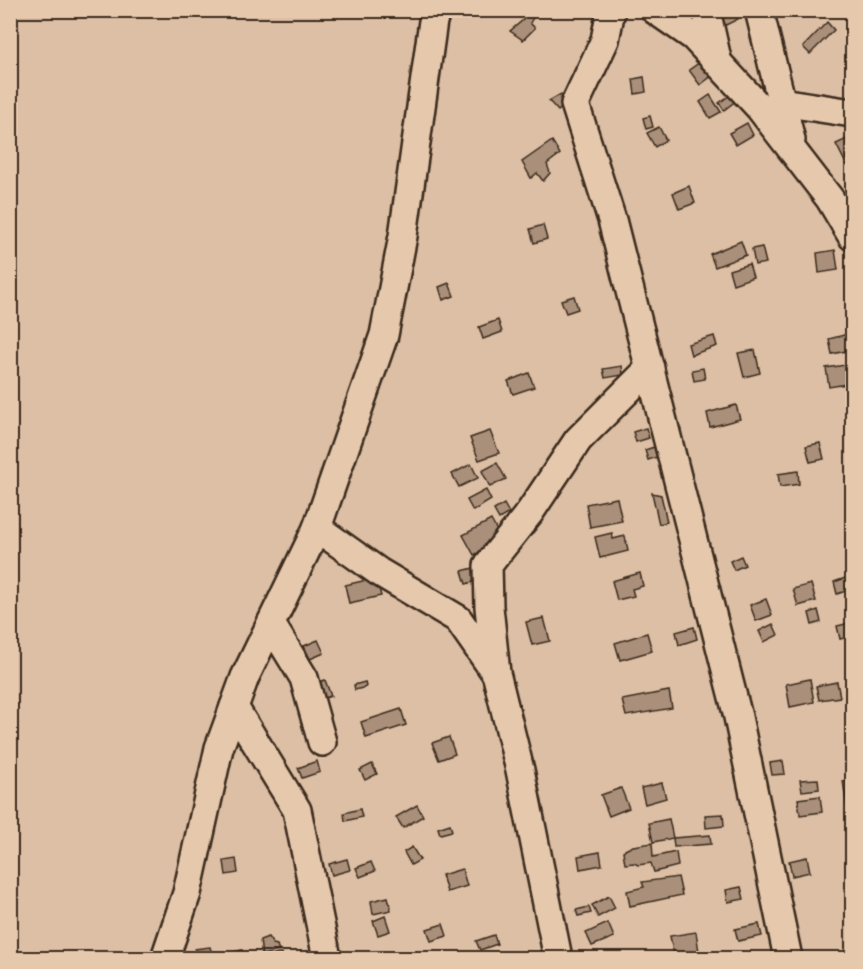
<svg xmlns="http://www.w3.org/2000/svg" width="863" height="969" viewBox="0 0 863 969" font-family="'Gochi Hand',sans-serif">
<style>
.building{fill:#aa907a;stroke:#3b2a1e;stroke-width:1.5}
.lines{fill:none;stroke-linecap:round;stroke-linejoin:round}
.minor-casing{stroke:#3b2a1e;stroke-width:32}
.minor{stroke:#e6c9ad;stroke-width:27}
</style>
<rect width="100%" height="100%" fill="#dcbfa4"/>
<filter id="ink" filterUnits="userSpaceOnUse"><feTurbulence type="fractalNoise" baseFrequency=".0167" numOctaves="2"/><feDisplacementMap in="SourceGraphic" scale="12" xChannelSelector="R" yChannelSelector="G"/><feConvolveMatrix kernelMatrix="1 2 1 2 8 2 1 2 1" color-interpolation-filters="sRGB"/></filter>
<g filter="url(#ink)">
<g class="building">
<polygon points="712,10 734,10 738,19 720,28"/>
<polygon points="780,10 796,10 789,18"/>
<polygon points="527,11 535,14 530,23 535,28 523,40 510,31 523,20"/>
<polygon points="827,22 834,30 810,54 803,47"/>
<polygon points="703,60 713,75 700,85 689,70"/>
<polygon points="644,77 646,92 635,94 633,79"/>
<polygon points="733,93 737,100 724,110 719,103"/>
<polygon points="561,94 566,104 558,111 549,101"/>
<polygon points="710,95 721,112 710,118 700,102"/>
<polygon points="650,116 653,127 646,129 643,118"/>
<polygon points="747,123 753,135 736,145 729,133"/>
<polygon points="659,127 666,140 655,147 647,133"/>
<polygon points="849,138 852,145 852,163 847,166 836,144"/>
<polygon points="552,141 560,154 547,164 550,173 543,181 537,173 531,178 522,162"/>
<polygon points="689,186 695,203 679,209 673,193"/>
<polygon points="543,225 547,239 534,243 530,229"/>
<polygon points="741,241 746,255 715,267 710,254"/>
<polygon points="762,247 766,263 755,265 752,249"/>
<polygon points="835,250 838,270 819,273 817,253"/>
<polygon points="749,264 753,277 733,284 729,270"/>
<polygon points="449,283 454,296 443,300 439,287"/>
<polygon points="574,296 578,309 566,313 561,300"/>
<polygon points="498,320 502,332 483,339 479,327"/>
<polygon points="848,334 851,350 832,354 829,339"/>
<polygon points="714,336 717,346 691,355 688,344"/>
<polygon points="755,350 760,373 744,377 738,353"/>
<polygon points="852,364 852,383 829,387 826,368"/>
<polygon points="622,366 623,375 605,378 603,369"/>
<polygon points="703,368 705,379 694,381 692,370"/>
<polygon points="529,373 534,387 513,394 508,381"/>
<polygon points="736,405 740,419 710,427 707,413"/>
<polygon points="646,428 649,438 636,442 633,432"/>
<polygon points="490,431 499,453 479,460 470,438"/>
<polygon points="820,443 824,459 810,462 806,446"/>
<polygon points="654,447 657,457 648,460 645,450"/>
<polygon points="497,463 506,479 490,487 482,471"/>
<polygon points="471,464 478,478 459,487 452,474"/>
<polygon points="798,471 799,484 780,487 778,474"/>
<polygon points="486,490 491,500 473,511 467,500"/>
<polygon points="652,493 661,495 667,522 659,524"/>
<polygon points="617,498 622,521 590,527 586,504"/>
<polygon points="504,504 509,513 499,519 494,510"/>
<polygon points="491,520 502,540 474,555 463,535"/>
<polygon points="612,533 613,539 625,536 628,551 600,558 595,537"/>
<polygon points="741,556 745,565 734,570 730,561"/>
<polygon points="477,567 480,580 466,584 462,571"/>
<polygon points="640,573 643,586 632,589 634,596 617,600 612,581"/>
<polygon points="851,576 852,589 837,594 834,582"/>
<polygon points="376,578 381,596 349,603 345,585"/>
<polygon points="811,584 816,601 798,606 793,589"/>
<polygon points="766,599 772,615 756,621 750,605"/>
<polygon points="818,610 821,622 812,625 809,613"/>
<polygon points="544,618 550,641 532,645 526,622"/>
<polygon points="850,623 852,636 840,639 837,626"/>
<polygon points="773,624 778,635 764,642 759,631"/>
<polygon points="694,627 697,639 679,645 676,632"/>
<polygon points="647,633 652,651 620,660 615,643"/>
<polygon points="318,640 324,653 310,659 304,646"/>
<polygon points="810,679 814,702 790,707 786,684"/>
<polygon points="325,680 331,696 318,700 312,684"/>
<polygon points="365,682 366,687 355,690 354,685"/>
<polygon points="837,682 840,697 819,700 816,686"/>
<polygon points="669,691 672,708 626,716 622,700"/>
<polygon points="401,709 406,725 366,738 361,722"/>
<polygon points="449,737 455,754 439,760 432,743"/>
<polygon points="317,761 320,772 302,778 298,768"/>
<polygon points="783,761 785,774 772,775 770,763"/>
<polygon points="372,764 377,774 365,780 360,770"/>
<polygon points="818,779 819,789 802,791 800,780"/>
<polygon points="852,780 852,806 847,806 843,781"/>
<polygon points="662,783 666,798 645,804 641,788"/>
<polygon points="621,788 629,808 609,816 601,795"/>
<polygon points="820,796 822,812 800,815 798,799"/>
<polygon points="417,805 423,816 403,828 396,817"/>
<polygon points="360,809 362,817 345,821 344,813"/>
<polygon points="723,814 724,826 706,828 705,815"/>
<polygon points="669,819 673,838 653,842 649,823"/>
<polygon points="450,824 452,831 440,834 438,828"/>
<polygon points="710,835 711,844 674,847 673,838"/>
<polygon points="652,843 653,857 676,852 678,866 654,872 651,863 638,865 634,863 625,864 623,851 633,846"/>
<polygon points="412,847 420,860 411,865 404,852"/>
<polygon points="600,852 602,865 580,869 578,856"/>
<polygon points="807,857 810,872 792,876 789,861"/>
<polygon points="236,859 238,873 226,875 224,861"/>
<polygon points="347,859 350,870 332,875 329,864"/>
<polygon points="371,862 375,871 360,877 356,868"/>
<polygon points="462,869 467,886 447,892 442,875"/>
<polygon points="678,877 682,895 630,906 627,891 644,887 642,882"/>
<polygon points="741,887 744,899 728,902 726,890"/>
<polygon points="609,896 615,908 598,917 592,905"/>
<polygon points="388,897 391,910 373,914 371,901"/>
<polygon points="589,907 591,913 578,916 576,910"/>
<polygon points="385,916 390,931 378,935 373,921"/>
<polygon points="608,923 614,937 592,946 586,933"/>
<polygon points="443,924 447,936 431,941 427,929"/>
<polygon points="759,924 762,936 738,941 735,929"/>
<polygon points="696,932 699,952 674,956 670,936"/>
<polygon points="494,935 497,944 480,950 476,941"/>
<polygon points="268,937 273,944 277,945 279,951 262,955 260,940"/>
<polygon points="210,947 213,958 197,958 195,949"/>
<polygon points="242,950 244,958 223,958 222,955"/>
<polygon points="282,953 283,958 263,958"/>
</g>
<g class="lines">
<defs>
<g id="minor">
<polyline points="611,10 605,40 575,104 612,220 738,717 788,958"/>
<polyline points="655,10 694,37 759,107 830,199 852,236"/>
<polyline points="706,10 717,59"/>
<polyline points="759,10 791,140"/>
<polyline points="781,102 852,113"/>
<polyline points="317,528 379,572 458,619 495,672"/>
<polyline points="271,624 304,678 322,742"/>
<polyline points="234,707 297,810 327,958"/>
<polyline points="165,958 187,893 219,748 245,677 317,528 384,335 403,236 433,21 437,10"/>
<polyline points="558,958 520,770 496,673 489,607 488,565 530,512 578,440 650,368"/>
</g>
</defs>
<use href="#minor" class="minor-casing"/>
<use href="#minor" class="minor"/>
</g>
</g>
<rect width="863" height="969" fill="none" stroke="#e6c9ad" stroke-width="36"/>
<rect x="18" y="18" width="827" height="933" fill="none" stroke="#3b2a1e" stroke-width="2" filter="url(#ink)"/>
</svg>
